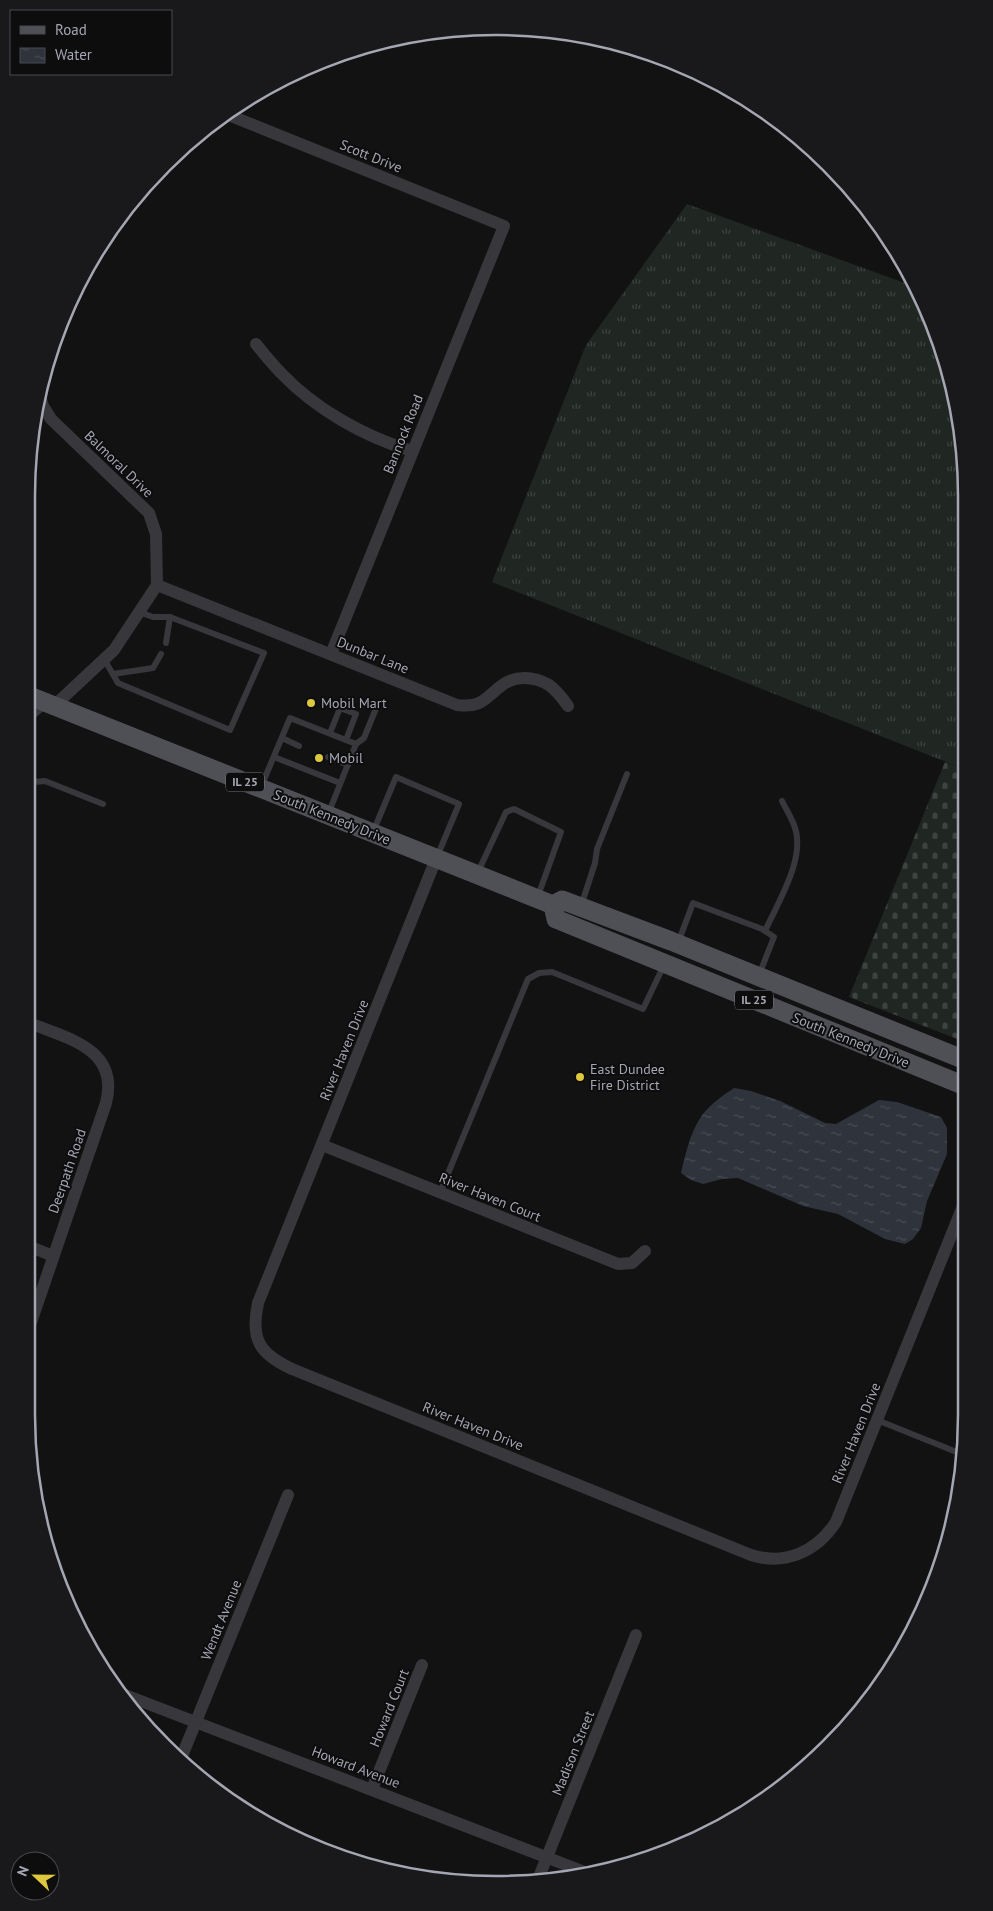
<svg xmlns="http://www.w3.org/2000/svg" width="993" height="1911" viewBox="0 0 993 1911" font-family="'PT Sans',sans-serif">
<style>
.grass{fill:url(#grass-tufts)}
.cemetery{fill:url(#cemetery-stones)}
.water{fill:url(#water-ripples)}
.lines{fill:none;stroke-linecap:round;stroke-linejoin:round}
.service{stroke:#38383c;stroke-width:6}
.minor{stroke:#38383c;stroke-width:12}
.primary{stroke:#4f4f56;stroke-width:19}
.poi-dot{fill:#ddc83f;stroke:#0d0d0e;stroke-width:2}
.labels{text-anchor:middle;stroke-width:4;stroke-linejoin:round;paint-order:stroke}
.shield{fill:#0d0d0e;stroke:#777881;stroke-width:1}
.shield-label{font-size:12px;font-weight:bold;fill:#a4a6b2}
.street-label{font-size:14px;fill:#a4a6b2;stroke:#0d0d0e}
.poi-label{font-size:14px;fill:#a4a6b2;stroke:#0d0d0e;text-anchor:start}
.rim{fill:none;stroke:#a4a6b2;stroke-width:2.5}
</style>
<defs>
<pattern id="grass-tufts" width="24" height="20" patternUnits="userSpaceOnUse" patternTransform="scale(1.25)"><rect width="24" height="20" fill="#202723"/><path d="M3 7l-1-3M5 7V3M7 7l1-3M15 17l-1-3M17 17v-4M19 17l1-3" fill="none" stroke="#3d4341"/></pattern>
<pattern id="cemetery-stones" width="16" height="16" patternUnits="userSpaceOnUse" patternTransform="scale(1.25)"><rect width="16" height="16" fill="#202723"/><path d="M2 7V4a2 2 0 0 1 4 0v3zM10 15v-3a2 2 0 0 1 4 0v3z" fill="#3d4341"/></pattern>
<pattern id="water-ripples" width="26" height="14" patternUnits="userSpaceOnUse" patternTransform="scale(1.25)"><rect width="26" height="14" fill="#2e333c"/><path d="M2 4q2-2 4 0t4 0M15 11q2-2 4 0t4 0" fill="none" stroke="#494e56"/></pattern>
</defs>
<rect width="100%" height="100%" fill="#121213"/>
<polygon class="grass" points="687,204 913,286 931,316 963,435 964,769 492,582 586,345"/>
<polygon class="cemetery" points="945,762 964,769 965,1042 849,997"/>
<path class="water" d="M 734,1088 L 751,1091 L 780,1101 L 825,1123 L 836,1124 L 879,1100 L 897,1102 L 941,1117 L 947,1128 L 947,1154 L 927,1201 L 921,1228 L 913,1239 L 905,1244 L 885,1239 L 838,1214 L 803,1206 L 738,1178 L 722,1179 L 703,1184 L 691,1180 L 681,1173 C 685,1155 690,1135 699,1120 C 706,1107 722,1096 734,1088 Z"/>
<g class="lines">
<g class="service">
<polyline points="166,643 170,617"/>
<polyline points="104,659 118,683 230,730 264,653 170,617 153,617 139,612"/>
<polyline points="113,674 153,668 161,654"/>
<polyline points="330,733 340,708 356,714 346,740"/>
<polyline points="282,738 299,746"/>
<polyline points="356,744 364,738 377,706"/>
<polyline points="274,757 340,783"/>
<polyline points="328,757 348,765"/>
<polyline points="27,787 34,782 45,781 103,804"/>
<polyline points="261,787 290,718 356,744 329,812"/>
<polyline points="373,832 396,777 459,804 437,857"/>
<polyline points="478,872 506,812 514,809 561,832 538,896"/>
<polyline points="581,906 595,863 597,849 627,774"/>
<path d="M 765,931 C 778,902 807,857 794,825 C 791,817 786,809 782,801"/>
<polyline points="678,943 693,903 762,929 774,937 759,975"/>
<polyline points="440,1193 528,979 539,973 552,972 643,1009 664,965"/>
<polyline points="877,1420 964,1455"/>
</g>
<g class="minor">
<polyline points="226,114 504,226 331,654"/>
<path d="M 256,344 C 264,354 272,364 281,373 C 315,409 365,437 412,451"/>
<polyline points="39,394 43,406 51,419 149,513 156,534 157,585 114,650 54,706"/>
<path d="M 157,585 L 457,705 C 481,708 483,700 501,686 C 515,675 534,676 549,685 C 556,690 563,699 568,706"/>
<polyline points="27,717 45,702"/>
<path d="M 436,859 L 258,1303 C 250,1340 260,1354 292,1369 L 751,1555 C 786,1566 817,1551 836,1522 L 965,1201"/>
<polyline points="322,1145 618,1264 632,1263 645,1251"/>
<polyline points="26,1245 53,1256"/>
<path d="M 26,1337 L 106,1103 C 120,1048 66,1038 27,1022"/>
<polyline points="120,1693 582,1871"/>
<polyline points="182,1756 288,1495"/>
<polyline points="372,1789 422,1665"/>
<polyline points="537,1882 636,1635"/>
</g>
<g class="primary">
<polyline points="27,695 553,905"/>
<polyline points="553,905 556,919 965,1086"/>
<polyline points="553,905 562,900 671,941 965,1060"/>
</g>
</g>
<g class="poi-dot">
<circle cx="311" cy="703" r="5"/>
<circle cx="319" cy="758" r="5"/>
<circle cx="580" cy="1077" r="5"/>
</g>
<g class="labels">
<g class="shield">
<rect x="226" y="772.5" width="38" height="19" rx="4"/>
<rect x="735" y="990.5" width="38" height="19" rx="4"/>
</g>
<g class="shield-label">
<text x="245" y="786">IL 25</text>
<text x="754" y="1004">IL 25</text>
</g>
<g class="street-label">
<text transform="translate(371 156) rotate(22)" y="5">Scott Drive</text>
<text transform="translate(403 434) rotate(-68)" y="5">Bannock Road</text>
<text transform="translate(119 464) rotate(44)" y="5">Balmoral Drive</text>
<text transform="translate(373 655) rotate(22)" y="5">Dunbar Lane</text>
<text transform="translate(332 817) rotate(22)" y="5">South Kennedy Drive</text>
<text transform="translate(851 1040) rotate(22)" y="5">South Kennedy Drive</text>
<text transform="translate(344 1050) rotate(-68)" y="5">River Haven Drive</text>
<text transform="translate(67 1171) rotate(-71)" y="5">Deerpath Road</text>
<text transform="translate(490 1197) rotate(22)" y="5">River Haven Court</text>
<text transform="translate(473 1426) rotate(22)" y="5">River Haven Drive</text>
<text transform="translate(856 1433) rotate(-68)" y="5">River Haven Drive</text>
<text transform="translate(221 1620) rotate(-68)" y="5">Wendt Avenue</text>
<text transform="translate(389 1708) rotate(-68)" y="5">Howard Court</text>
<text transform="translate(573 1753) rotate(-68)" y="5">Madison Street</text>
<text transform="translate(356 1767) rotate(21)" y="5">Howard Avenue</text>
</g>
<g class="poi-label">
<text x="321" y="708">Mobil Mart</text>
<text x="329" y="763">Mobil</text>
<text x="590" y="1074">East Dundee<tspan x="590" dy="16">Fire District</tspan></text>
</g>
</g>
<path d="M0 0H993V1911H0ZM496 35H497A461 461 0 0 1 958 496V1415A461 461 0 0 1 497 1876H496A461 461 0 0 1 35 1415V496A461 461 0 0 1 496 35Z" fill="#19191b" fill-rule="evenodd"/>
<path class="rim" d="M496 35H497A461 461 0 0 1 958 496V1415A461 461 0 0 1 497 1876H496A461 461 0 0 1 35 1415V496A461 461 0 0 1 496 35Z"/>
<rect x="10" y="10" width="162" height="65" fill="#0d0d0e" stroke="#494a50"/>
<rect x="20" y="26" width="25" height="8" fill="#4f4f56" stroke="#494a50"/>
<text x="55" y="35" font-size="15" fill="#a4a6b2">Road</text>
<rect x="20" y="48" width="25" height="15" fill="url(#water-ripples)" stroke="#494a50"/>
<text x="55" y="60" font-size="15" fill="#a4a6b2">Water</text>
<g transform="translate(35 1876) rotate(292)"><circle r="24" fill="#0d0d0e" stroke="#494a50"/>
<path d="M0-4L9 19L0 12L-9 19Z" fill="#ddc83f"/>
<text y="-8" font-size="14" font-weight="bold" text-anchor="middle" fill="#a4a6b2">N</text>
</g>
</svg>
